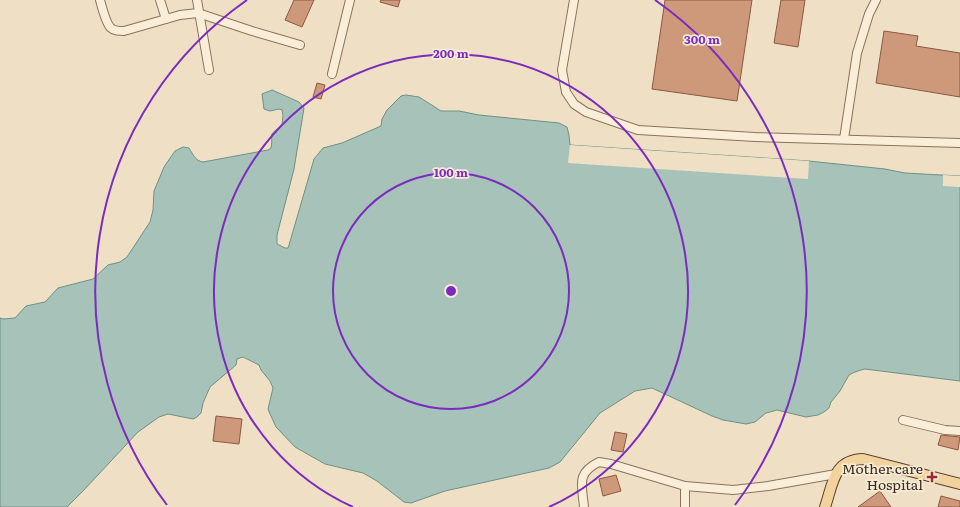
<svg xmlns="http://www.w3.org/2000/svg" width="960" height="507" viewBox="0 0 960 507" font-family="Literata,serif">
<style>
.water{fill:#a7c3b9;stroke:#6d9186}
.pier{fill:#efe0c5}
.building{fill:#ce987a;stroke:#8b5940}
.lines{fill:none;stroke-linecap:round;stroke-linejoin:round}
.minor-casing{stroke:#8b725b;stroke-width:10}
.major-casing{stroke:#59402f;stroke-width:12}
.minor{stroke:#faeed9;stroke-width:8}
.major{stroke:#f3d39d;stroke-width:10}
.ring{fill:none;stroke:#7b2cbf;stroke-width:2}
.poi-dot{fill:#9b2931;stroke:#f6ebd5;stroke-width:1.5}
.labels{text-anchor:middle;stroke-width:3.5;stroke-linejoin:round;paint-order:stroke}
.poi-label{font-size:14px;fill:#3b2b1f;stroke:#f6ebd5;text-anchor:end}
.centre{fill:#7b2cbf;stroke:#f6ebd5;stroke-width:2}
.ring-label{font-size:12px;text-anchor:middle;font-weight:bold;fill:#7b2cbf;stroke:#f6ebd5;stroke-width:3.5;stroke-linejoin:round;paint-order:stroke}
</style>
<rect width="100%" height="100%" fill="#efe0c5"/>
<path class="water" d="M 272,90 L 299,102 L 304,108 L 294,169 L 277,235 L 277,244 L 285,248 L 288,248 L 289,245 L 314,159 L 323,148 L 342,143 L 381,126 L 382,119 L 387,110 L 401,96 L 406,95 L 419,97 L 441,111 L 459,111 L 479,115 L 559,123 L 567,127 L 569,135 L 570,145 L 809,161 L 885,169 L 905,173 L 960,176 L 960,381 L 865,369 C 860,370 854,372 849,375 L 840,391 L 831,402 L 829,408 L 824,412 L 818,415 L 806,417 L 777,410 L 766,413 L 755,422 L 746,424 L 723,420 L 712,416 L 652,388 L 635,391 L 600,413 L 560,462 L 549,468 L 445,491 L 411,503 L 404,502 L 377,481 L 363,473 L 325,464 L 295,447 L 276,427 L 270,414 L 268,409 L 273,388 L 270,381 L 261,370 L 259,365 L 243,357 L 237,359 L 236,365 L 210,387 L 203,403 L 201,413 L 197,417 L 193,419 L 168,414 L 159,417 L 138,432 L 83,491 L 67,507 L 0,507 L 0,318 L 3,319 L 15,318 L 26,306 L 45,302 L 58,288 L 93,279 L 108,265 L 120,262 L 127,257 L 150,222 L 153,210 L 154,191 L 164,167 L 175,151 L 183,147 L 189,148 C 193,154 195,161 203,162 L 268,150 L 271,148 C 274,131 266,138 282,125 L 283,115 L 282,110 L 279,109 L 270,111 L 264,109 L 262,94 Z"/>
<g class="pier">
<polygon points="570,145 809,161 808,179 568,163"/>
<polygon points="943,175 960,176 960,187 943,186"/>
</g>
<g class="building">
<polygon points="294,0 314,0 302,27 285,20"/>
<polygon points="381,0 400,0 398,7 380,2"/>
<polygon points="665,0 752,0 737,101 652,89"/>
<polygon points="781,0 805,0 798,47 774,43"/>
<polygon points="884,31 918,36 916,46 960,53 960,97 876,83"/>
<polygon points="317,83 325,85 321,99 313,97"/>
<polygon points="216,416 242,419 239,444 213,441"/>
<polygon points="615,432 627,434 623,452 611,450"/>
<polygon points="941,435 960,437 958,450 938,445"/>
<polygon points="616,475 621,491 603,496 599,479"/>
<polygon points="880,491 891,507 858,507"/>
<polygon points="941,496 960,501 960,507 938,507"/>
</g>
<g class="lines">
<defs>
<g id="minor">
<path d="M 100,0 C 102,7 106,24 111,28 C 114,31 119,31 124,31 L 180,15 L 198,13 L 252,31 L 300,45"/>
<polyline points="160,0 166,19"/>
<polyline points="197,0 209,70"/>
<polyline points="574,0 562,70 566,92 574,104 586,112 638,130 755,137 960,143"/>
<polyline points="332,74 350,0"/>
<polyline points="844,139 857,53 869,14 876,0"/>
<polyline points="903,420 945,430 960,431"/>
<polyline points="685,486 685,507"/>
<path d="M 584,507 C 582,485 576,473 599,462 L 611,464 L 685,486 L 733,490 L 768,486 L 836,474"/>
</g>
<path id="major" d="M 825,507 C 833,484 833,460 863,459 L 960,484"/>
</defs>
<use href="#minor" class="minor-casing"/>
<use href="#major" class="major-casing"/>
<use href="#minor" class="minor"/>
<use href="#major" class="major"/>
</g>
<g class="ring">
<circle cx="451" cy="291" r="118"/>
<path d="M353 507A237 237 0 1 1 549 507"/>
<path d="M167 505A355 355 0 0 1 247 0M655 0A355 355 0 0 1 735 505"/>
</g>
<path class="poi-dot" d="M930 471h4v4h4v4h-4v4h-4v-4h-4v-4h4z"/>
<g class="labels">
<g class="poi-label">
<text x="923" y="474">Mother care<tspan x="923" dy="16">Hospital</tspan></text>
</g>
</g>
<circle cx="451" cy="291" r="6" class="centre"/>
<g class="ring-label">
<text x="702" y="44">300 m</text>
<text x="451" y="58">200 m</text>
<text x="451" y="177">100 m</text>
</g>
</svg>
